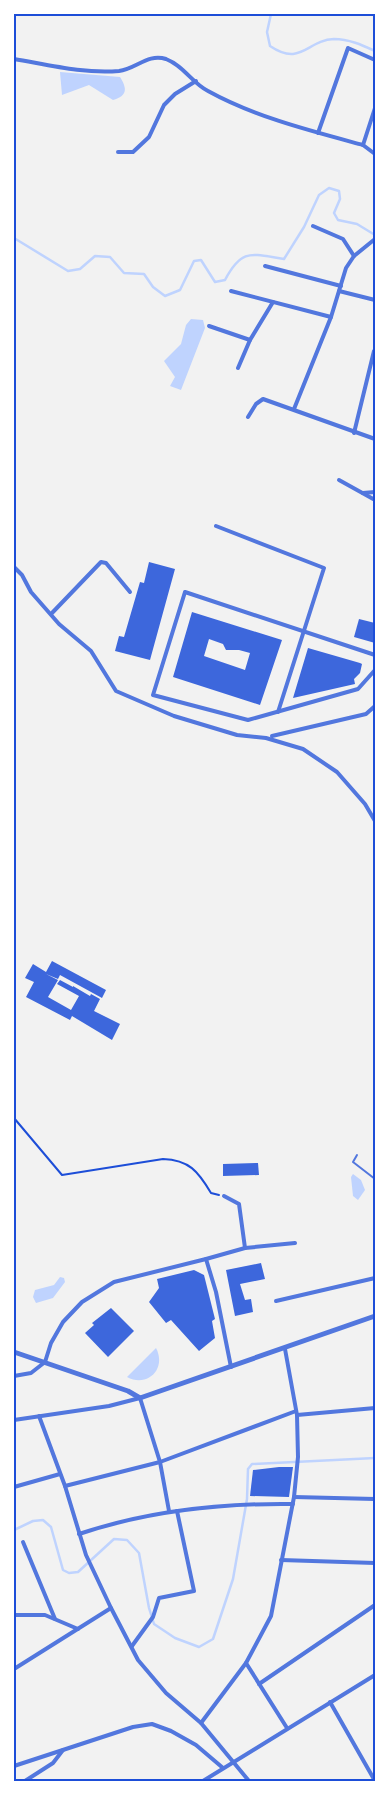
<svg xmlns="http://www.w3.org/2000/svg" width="389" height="1795" viewBox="0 0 389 1795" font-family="Mulish,sans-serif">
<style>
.water{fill:#bfd3fe}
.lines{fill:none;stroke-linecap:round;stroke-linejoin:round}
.stream{stroke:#bfd3fe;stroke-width:2.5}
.building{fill:#3d67dc;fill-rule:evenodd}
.path{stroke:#1d4ed8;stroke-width:2}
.service{stroke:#5277de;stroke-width:2}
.minor{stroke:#5277de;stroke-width:4}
.tertiary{stroke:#5277de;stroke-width:5}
.neatline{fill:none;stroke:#1d4ed8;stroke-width:2}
</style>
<rect width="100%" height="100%" fill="#f2f2f2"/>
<g class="water">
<path d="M 60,72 L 120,77 C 127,88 128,96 113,100 L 89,85 L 62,95 Z"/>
<polygon points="191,319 203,320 205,328 181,390 170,386 175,377 164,361 181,344 186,325"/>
<polygon points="353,1174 361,1180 365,1190 358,1200 353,1196 351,1177"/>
<polygon points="60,1277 64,1278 65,1282 53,1298 36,1303 33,1297 35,1290 54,1285"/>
<path d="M 156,1348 C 167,1369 147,1388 127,1377 Z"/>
</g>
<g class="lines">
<g class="stream">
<path d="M 271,14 L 267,32 L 270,46 C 301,67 307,40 334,39 C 349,39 362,45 375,51"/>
<path d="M 14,238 L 68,271 L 80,269 L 95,256 L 110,257 L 124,273 L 144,274 L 153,287 L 165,296 L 180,290 L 194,261 L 201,260 L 215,282 L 225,280 C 242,248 251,254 284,259 L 304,227 L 319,195 L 329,188 L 339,191 L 340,199 L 334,213 L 338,220 L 357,224 L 375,235"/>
<polyline points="14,1530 33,1521 43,1520 51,1527 63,1570 69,1573 78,1572 114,1539 127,1540 139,1553 149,1608 154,1624 175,1638 199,1647 213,1639 233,1579 247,1499 248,1469 252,1464 375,1458"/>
</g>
</g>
<g class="building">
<polygon points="149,562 175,569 150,660 115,651 119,636 124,637 140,582 144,583"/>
<path d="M 192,612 L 282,640 L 260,705 L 173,677 ZM 209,639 L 223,644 L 226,650 L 239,650 L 250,653 L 245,670 L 204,656 Z"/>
<polygon points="359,619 375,623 375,643 354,637"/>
<polygon points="308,648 360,663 362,664 360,673 354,679 355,684 293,698"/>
<polygon points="52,961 106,990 102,998 60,975 58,979 46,974 58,980 48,997 71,1010 79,996 57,984 60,980 73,987 73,986 90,996 91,994 100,999 94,1011 120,1024 112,1040 72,1016 70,1020 26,997 34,982 25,978 33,964 46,972"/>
<polygon points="258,1163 259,1175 223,1176 223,1164"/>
<polygon points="261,1263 265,1279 240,1284 245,1300 251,1299 253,1312 235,1316 226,1270"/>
<polygon points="194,1270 204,1275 215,1319 212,1321 215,1338 199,1351 171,1320 166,1323 149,1302 159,1288 157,1279"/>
<polygon points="111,1308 134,1331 108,1357 85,1333 94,1325 92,1323"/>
<polygon points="279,1467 293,1467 289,1497 250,1496 253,1470"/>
</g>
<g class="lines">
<path class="path" d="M 14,1118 L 62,1175 L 163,1159 C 189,1160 198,1171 211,1193 L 219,1195"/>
<polyline class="service" points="357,1155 353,1162 375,1179"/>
<g class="minor">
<path d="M 14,59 C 49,65 84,74 119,71 C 136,69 148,53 166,59 C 184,66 192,83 208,91 C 255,117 311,131 363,145 L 375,154"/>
<polyline points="318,133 348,48 375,60"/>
<polyline points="363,145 375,108"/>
<polyline points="118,152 133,152 149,137 164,105 175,94 196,81"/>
<polyline points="313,226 343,239 354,256"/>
<polyline points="265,266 341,286"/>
<polyline points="231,291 331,317"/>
<polyline points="339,291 375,300"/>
<polyline points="209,326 250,340"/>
<polyline points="238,368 250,340 273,302"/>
<polyline points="294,409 331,317 346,268 354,256 375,239"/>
<polyline points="248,417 256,404 263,399 375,439"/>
<polyline points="354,433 374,351"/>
<polyline points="339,480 375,500"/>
<polyline points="363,493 375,492"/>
<polyline points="216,526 324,568 278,712"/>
<polyline points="14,567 22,575 31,592 59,624 91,651 116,691 174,716 237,735 266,738 303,749 337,772 365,804 375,821"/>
<polyline points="52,613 101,562 106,563 130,592"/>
<polyline points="375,655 185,592 153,695 248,720 358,689 375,670"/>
<polyline points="272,736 366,714 375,706"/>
<polyline points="224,1196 239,1204 245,1248"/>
<polyline points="276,1301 375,1278"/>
<polyline points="231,1367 216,1292 206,1259 245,1248 295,1243"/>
<polyline points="14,1376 31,1373 45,1362 51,1343 63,1322 82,1302 114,1282 206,1259"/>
<polyline points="297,1415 375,1408"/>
<polyline points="39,1416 65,1486 86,1555 111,1608 138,1660 166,1693 201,1723 249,1781"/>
<polyline points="14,1420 109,1406 140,1398 160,1462 169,1511"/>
<polyline points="65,1486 160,1462 296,1411"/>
<polyline points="14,1487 60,1474"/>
<polyline points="294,1497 375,1499"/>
<path d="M 79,1534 C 148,1511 220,1503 293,1504"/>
<polyline points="23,1542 55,1619"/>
<polyline points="281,1560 375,1563"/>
<polyline points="14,1615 45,1615 78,1629"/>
<polyline points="132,1646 153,1617 159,1598 194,1591 177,1511"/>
<polyline points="246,1663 287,1728"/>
<polyline points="14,1669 111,1608"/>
<polyline points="259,1684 375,1605"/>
<polyline points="330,1702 375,1781"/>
<polyline points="201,1723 246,1663 271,1616 294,1497 298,1457 297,1415 285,1349"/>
<polyline points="14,1766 133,1727 152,1724 171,1731 196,1745 223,1768"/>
<polyline points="25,1781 53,1763 63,1750"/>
<polyline points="203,1781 375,1675"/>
</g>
<polyline class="tertiary" points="14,1352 128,1391 140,1398 375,1316"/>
</g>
<rect width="389" height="1795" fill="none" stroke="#ffffff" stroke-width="30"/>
<rect x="15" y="15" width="359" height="1765" class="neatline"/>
</svg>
